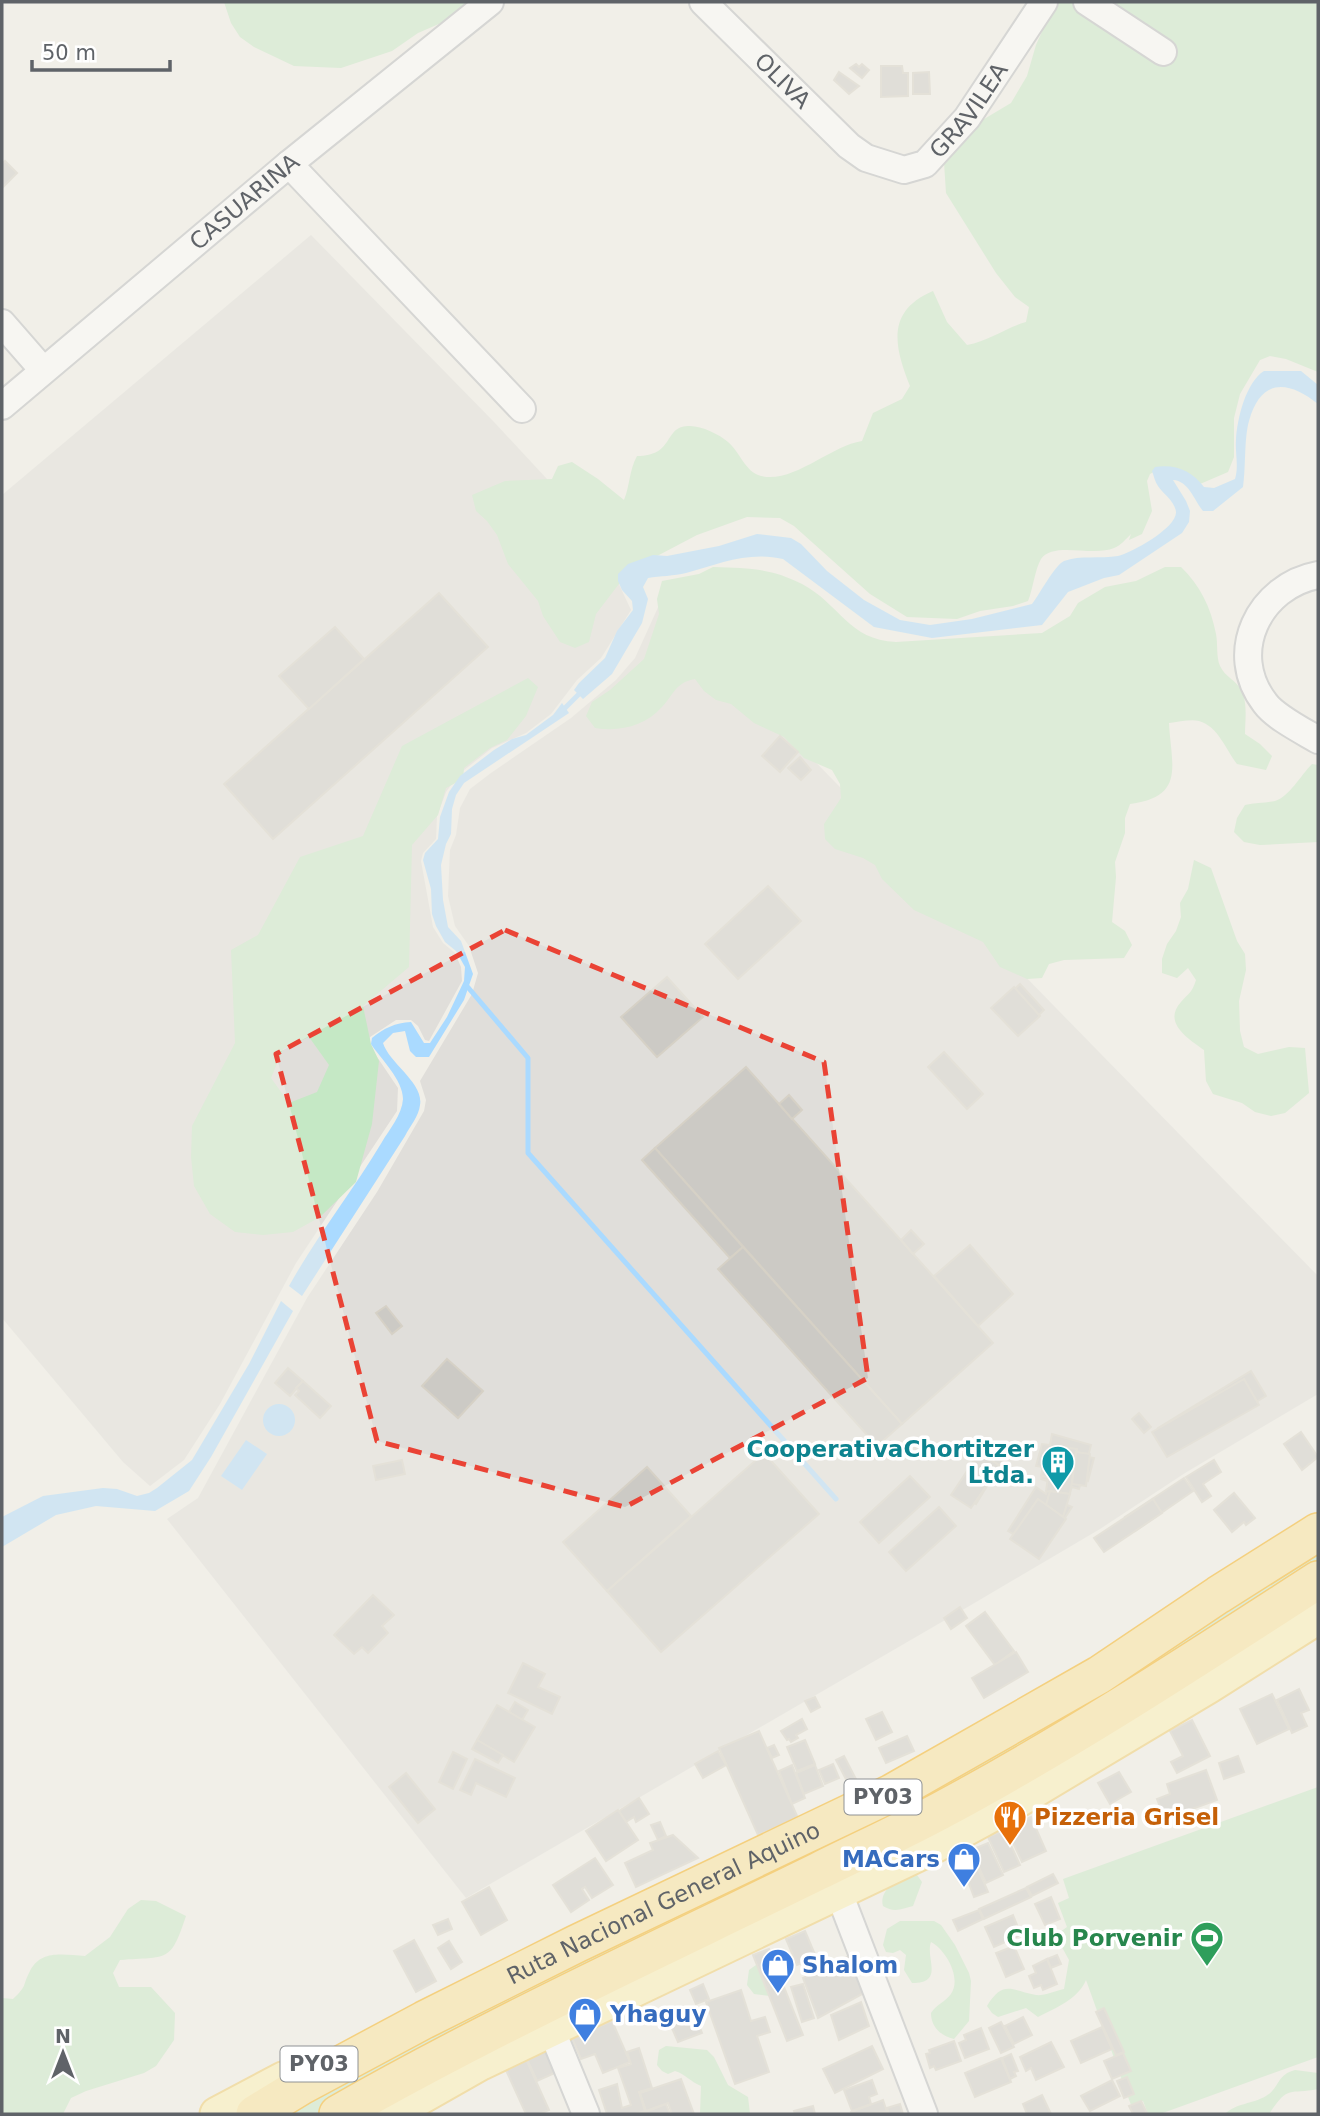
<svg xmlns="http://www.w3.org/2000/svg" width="1320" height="2116" viewBox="0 0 1320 2116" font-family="'DejaVu Sans',sans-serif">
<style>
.industrial{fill:#e0deda}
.green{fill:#c5e8c5;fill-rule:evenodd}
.water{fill:#aadaff}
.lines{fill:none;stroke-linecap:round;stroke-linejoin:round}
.stream{stroke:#aadaff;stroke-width:5}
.building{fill:#cccac5;stroke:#d6d1c6;stroke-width:2}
.minor-casing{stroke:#b5b8bc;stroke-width:30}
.major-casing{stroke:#f2c960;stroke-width:37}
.highway-casing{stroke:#f9ab00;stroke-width:40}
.minor{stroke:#fff;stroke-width:26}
.major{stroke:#fff2af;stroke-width:33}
.highway{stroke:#fde293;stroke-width:37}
.marked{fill:none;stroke:#ea4335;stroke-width:5;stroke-dasharray:14 9;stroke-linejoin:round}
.labels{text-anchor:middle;stroke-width:7;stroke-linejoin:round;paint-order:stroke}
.shield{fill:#fff;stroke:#8f9295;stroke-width:2}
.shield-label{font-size:21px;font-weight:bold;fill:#5f6368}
.street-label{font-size:23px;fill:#5f6368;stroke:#fff}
.culture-label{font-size:23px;font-weight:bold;fill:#0d838f;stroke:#fff;text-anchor:end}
.food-label{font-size:23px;font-weight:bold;fill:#c56008;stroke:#fff;text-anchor:start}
.shop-label{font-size:23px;font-weight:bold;fill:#366cbe;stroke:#fff;text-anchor:start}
.leisure-label{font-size:23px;font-weight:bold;fill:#27864d;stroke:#fff;text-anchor:end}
</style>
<rect width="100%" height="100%" fill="#f1efe8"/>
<g class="industrial">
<polygon points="311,235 494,422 625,563 615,576 631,610 601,658 577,680 551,714 526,733 492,748 459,774 446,792 437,816 436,839 423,853 421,861 433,927 443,943 455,953 461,967 462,981 429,1041 425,1040 418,1026 411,1020 396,1020 370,1037 369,1045 398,1088 397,1111 296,1263 220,1404 184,1460 150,1486 123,1462 2,1318 2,495"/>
<polygon points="660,603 1318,1276 1318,1394 1185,1473 1100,1529 971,1605 466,1898 167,1519 198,1498 307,1298 377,1192 424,1111 426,1100 420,1081 472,994 478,973 469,946 455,926 448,896 450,850 456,835 460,808 470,789 491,773 571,718 616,680 635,658"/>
</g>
<g class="green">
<polygon points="224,2 469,2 448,20 418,33 392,51 341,68 294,66 254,47 240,37 231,23"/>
<path d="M 1059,2 L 1318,2 L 1318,372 L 1286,359 L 1270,356 L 1260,360 L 1240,394 L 1234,418 L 1234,457 L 1228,472 L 1193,487 L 1179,477 L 1157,470 L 1150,474 L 1147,481 L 1152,511 L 1142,534 L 1129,540 L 1131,534 C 1126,539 1120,546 1114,548 C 1093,557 1053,541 1041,559 C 1035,569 1033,589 1028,601 L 1013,606 L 980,611 L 957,619 L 907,617 L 870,594 L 794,526 L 780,518 L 747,517 L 697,535 L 638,566 L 625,576 L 596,614 L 589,642 L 575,648 L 560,642 L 543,616 L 538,601 L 508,564 L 497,535 L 487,521 L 476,511 L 472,495 L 505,481 L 552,479 L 558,466 L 572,462 L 598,479 L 624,500 C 630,485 629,471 637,456 C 675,456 663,427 688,426 C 700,425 719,434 728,442 C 740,452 745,472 761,476 C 793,484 830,446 862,441 L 873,413 L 902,399 L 910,386 C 894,346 886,311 933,291 L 947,322 L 967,345 C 989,341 1005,328 1026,322 L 1029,307 L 1015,297 L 996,273 L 946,193 L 944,162 L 959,134 L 1011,103 L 1027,76 L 1036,45 L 1049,16 Z"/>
<path d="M 713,567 C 747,568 771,568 802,584 C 840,604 848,640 896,642 L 1042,633 L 1070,616 L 1078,603 L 1105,587 L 1136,581 L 1165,567 L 1181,567 C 1200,585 1211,608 1216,634 C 1218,644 1216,657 1220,666 C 1225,677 1237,681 1241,690 C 1248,702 1245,721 1245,734 L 1260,744 L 1272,756 L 1266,770 L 1237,764 C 1226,750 1218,726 1199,721 C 1191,719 1178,722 1169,723 C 1171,765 1186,797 1130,804 L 1125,818 L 1125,833 L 1115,862 L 1116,877 L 1112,922 L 1125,931 L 1132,945 L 1124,958 L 1064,960 L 1049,964 L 1042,978 L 1027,979 L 1000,967 L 983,942 L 914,910 L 882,879 L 875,865 L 863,858 L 835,849 L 825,839 L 824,824 L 841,798 L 840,784 L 832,770 L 804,758 L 784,737 L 754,723 L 731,704 L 716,700 L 704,691 L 695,679 C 675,683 675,693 662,707 C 645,726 620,732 595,728 L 586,716 L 592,702 L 610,690 L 644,659 L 659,614 L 657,599 L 662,581 L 699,574 Z"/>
<path d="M 528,678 L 538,687 L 526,716 L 507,740 L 490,748 L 464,768 L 463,779 L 446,788 L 438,815 L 412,845 L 409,967 L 363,1006 L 371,1044 L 379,1061 L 372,1124 L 356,1182 L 320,1217 L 293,1232 L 263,1235 L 235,1232 L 210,1214 L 194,1186 L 191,1157 L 192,1126 L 235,1043 L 231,950 L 258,935 L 300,857 L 363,836 L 402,746 ZM 309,1037 L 329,1065 L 317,1092 L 289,1103 L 271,1078 L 283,1049 Z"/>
<path d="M 1312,764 L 1318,765 L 1318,842 L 1260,845 L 1244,842 L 1234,832 L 1237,818 L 1245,805 C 1255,803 1265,803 1275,801 C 1289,797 1301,775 1312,764 Z"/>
<path d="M 1194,860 L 1211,868 L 1237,941 L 1245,954 L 1246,970 L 1239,1001 L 1240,1031 L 1244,1047 L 1258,1054 L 1289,1047 L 1305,1048 L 1309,1093 L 1285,1113 L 1271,1116 L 1255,1112 L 1242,1103 L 1213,1094 L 1206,1081 L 1204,1050 C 1189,1039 1162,1023 1181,1002 C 1189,993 1192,993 1196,980 L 1188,968 L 1177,978 L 1162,973 L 1162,959 L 1167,944 L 1176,931 L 1181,917 L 1180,903 L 1188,889 Z"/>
<polygon points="1318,1547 1318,1568 1018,1757 364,2087 316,2114 278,2114"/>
<path d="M 1318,1787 L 1318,2057 L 1160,2114 L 1148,2114 L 1143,2101 L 1131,2105 L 1086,1980 C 1078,1999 1056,2008 1038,2017 L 1026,2008 L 998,2017 L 992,2013 L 987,2006 C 1003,1980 1011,1990 1036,1995 C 1044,1996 1055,1991 1064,1989 L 1069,1960 L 1058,1940 L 1060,1932 L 1067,1927 L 1058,1903 L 1069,1898 L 1063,1879 Z"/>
<path d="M 909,1874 L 917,1875 L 922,1882 L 913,1906 C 902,1909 894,1913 883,1906 C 879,1890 896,1881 909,1874 Z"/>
<path d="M 141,1900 L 156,1901 L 186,1916 C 170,1964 168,1956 120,1960 L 113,1973 L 119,1987 L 151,1987 L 175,2013 L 174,2040 L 156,2066 L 144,2073 L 86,2091 L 71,2098 L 63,2114 L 2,2114 L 2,1998 L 13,1999 C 28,1985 22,1986 30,1971 C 41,1949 64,1955 85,1956 L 110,1937 L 128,1909 Z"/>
<path d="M 900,1921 L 934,1921 L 941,1925 L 955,1945 L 969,1973 L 971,1981 L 969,2021 L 954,2039 C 941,2036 931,2027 931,2013 C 936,2005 945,2002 951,1994 C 962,1978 946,1950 931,1942 C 925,1958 945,1983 912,1983 L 904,1970 L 906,1955 L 900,1950 L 893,1953 L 886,1952 L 883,1945 L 887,1929 Z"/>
<polygon points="756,1965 764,1966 770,1996 754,1994 747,1985 749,1970"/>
<path d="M 666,2046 L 707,2050 L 714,2057 L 728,2085 L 748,2097 L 750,2114 L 700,2114 L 701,2086 C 691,2082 685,2074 675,2071 L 668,2074 L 662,2071 L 657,2065 L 659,2050 Z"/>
<path d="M 1295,2070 L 1318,2073 L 1318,2089 C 1288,2095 1289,2084 1269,2114 L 1225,2114 C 1236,2103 1253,2104 1266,2096 C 1280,2088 1276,2075 1295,2070 Z"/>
</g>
<g class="water">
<path d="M 1264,371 L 1301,371 L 1318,385 L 1318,404 C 1288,380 1261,378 1249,421 C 1244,438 1246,467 1243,487 L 1213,511 L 1203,511 C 1194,500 1189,481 1173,480 L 1186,501 L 1190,511 L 1189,522 L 1182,533 L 1119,575 L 1104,578 L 1068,592 L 1042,625 L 932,638 L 874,627 L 783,559 C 748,551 719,564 686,573 C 674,576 660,576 648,578 L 643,587 L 648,599 L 642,623 L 612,674 L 583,699 L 574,690 L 579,683 L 605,658 L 617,631 L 633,610 L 632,601 L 622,590 L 618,581 L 618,574 L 628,564 L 653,555 L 667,556 L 719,546 L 757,534 L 791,538 L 801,544 L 827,571 L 864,600 L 900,620 L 930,625 L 972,619 L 1032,604 C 1040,594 1054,566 1064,561 C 1080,555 1101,559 1118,556 C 1131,553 1177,528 1176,512 C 1175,501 1163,494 1158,486 C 1155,482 1154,476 1152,471 L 1155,467 C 1176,464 1192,471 1204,487 L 1214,488 L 1235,479 C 1239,466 1235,453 1236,440 C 1237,419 1246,382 1264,371 Z"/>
<path d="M 562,703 L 569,713 L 464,783 L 456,795 L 452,809 L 451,834 L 446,844 L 441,865 L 443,900 L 448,927 L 461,941 L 473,974 L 464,1000 L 429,1057 L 416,1057 L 410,1051 L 405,1031 L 393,1033 L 383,1043 C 389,1063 424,1083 420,1105 C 419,1116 410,1126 405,1136 L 302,1296 L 289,1286 C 317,1236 352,1192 382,1142 C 389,1130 402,1115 403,1099 C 403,1080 381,1059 371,1044 L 372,1038 C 384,1028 395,1023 411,1022 L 424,1043 L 430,1043 L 447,1017 L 464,981 L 465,967 L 456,951 L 445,942 L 436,926 L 432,914 L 431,889 L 423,860 L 425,853 L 438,839 L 440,817 L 449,792 L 460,776 L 494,750 L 512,739 L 526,735 L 553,715 Z"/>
<polygon points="281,1301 293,1311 211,1457 189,1491 155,1511 96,1506 56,1515 2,1547 2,1517 43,1496 103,1488 117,1489 137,1496 149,1493 157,1488 192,1460 249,1364"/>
<circle cx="279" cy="1420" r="16"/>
<polygon points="246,1440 267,1454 242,1490 221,1476"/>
</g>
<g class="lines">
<g class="stream">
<polyline points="562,711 582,691"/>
<polyline points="466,985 528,1058 528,1153 836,1499"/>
</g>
</g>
<g class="building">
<polygon points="856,64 859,67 862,64 869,70 862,78 850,68"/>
<polygon points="881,66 902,66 903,73 908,73 908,96 881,97"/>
<polygon points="839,72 859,86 849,94 834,80"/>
<polygon points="929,72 930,94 913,94 913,73"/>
<polygon points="5,161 17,173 2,188 2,164"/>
<polygon points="439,593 488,647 273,839 224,784"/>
<polygon points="335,627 364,659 309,709 279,676"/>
<polygon points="780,736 798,752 780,772 762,756"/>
<polygon points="800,757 811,770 801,780 788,768"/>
<polygon points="768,886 801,921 738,979 705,944"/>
<polygon points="667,977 703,1017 657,1057 621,1017"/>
<polygon points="1020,984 1044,1010 1023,1030 998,1004"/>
<polygon points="1014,987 1040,1016 1018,1036 991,1008"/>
<polygon points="944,1052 983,1094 967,1109 928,1067"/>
<polygon points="746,1067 993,1343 902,1424 655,1148"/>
<polygon points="789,1095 802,1110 792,1119 779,1104"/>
<polygon points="655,1148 743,1247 730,1258 642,1160"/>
<polygon points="911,1230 924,1244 913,1254 901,1240"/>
<polygon points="970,1245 1013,1294 978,1326 934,1276"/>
<polygon points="743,1247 902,1424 877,1446 718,1269"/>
<polygon points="386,1306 402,1326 392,1334 376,1313"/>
<polygon points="447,1359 483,1391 458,1418 422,1386"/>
<polygon points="288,1368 303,1381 290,1396 275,1383"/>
<polygon points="1251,1371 1266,1396 1173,1453 1158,1428"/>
<polygon points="1244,1379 1259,1405 1167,1457 1152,1432"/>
<polygon points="303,1381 331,1406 320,1418 295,1395 299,1391 296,1388"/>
<polygon points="1139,1413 1151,1427 1144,1433 1132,1419"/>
<polygon points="1301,1432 1318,1457 1302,1470 1284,1444"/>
<polygon points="1052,1434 1091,1445 1088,1457 1094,1458 1088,1481 1082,1478 1079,1489 1072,1487 1065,1504 1072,1507 1043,1552 1008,1531 1036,1487 1046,1494 1050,1482 1041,1479 1043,1467 1036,1466 1042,1444 1050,1445"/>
<polygon points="1056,1446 1077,1449 1070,1494 1046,1491 1048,1477 1041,1476 1045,1454 1055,1455"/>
<polygon points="982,1447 1003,1460 976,1504 955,1491"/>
<polygon points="980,1452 1000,1466 971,1508 951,1495"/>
<polygon points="1076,1452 1090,1454 1086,1486 1072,1484"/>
<polygon points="764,1453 819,1514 661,1652 607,1591"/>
<polygon points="402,1460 405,1474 376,1480 373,1466"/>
<polygon points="1214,1460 1221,1472 1203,1484 1211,1496 1202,1502 1186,1477"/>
<polygon points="647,1467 691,1516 607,1591 563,1542"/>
<polygon points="910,1476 930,1497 879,1543 860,1522"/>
<polygon points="1184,1478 1193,1491 1135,1531 1125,1517"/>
<polygon points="1050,1491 1070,1494 1063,1517 1046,1505"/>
<polygon points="1234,1493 1255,1518 1246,1525 1244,1522 1232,1532 1214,1510"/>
<polygon points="1038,1499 1066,1519 1039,1559 1010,1539"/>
<polygon points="1153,1499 1162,1513 1104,1552 1094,1538"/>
<polygon points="939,1507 956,1526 906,1571 889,1552"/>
<polygon points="373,1595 394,1615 382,1626 388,1633 368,1653 362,1647 354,1654 334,1635"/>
<polygon points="960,1607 967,1618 951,1629 944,1618"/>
<polygon points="985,1612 1014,1651 995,1665 966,1626"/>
<polygon points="1016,1652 1028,1672 984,1698 972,1678"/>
<polygon points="523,1663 545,1674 538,1687 560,1697 552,1714 508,1693"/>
<polygon points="1299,1689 1309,1710 1301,1713 1307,1726 1292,1733 1277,1700"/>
<polygon points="1272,1694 1289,1729 1257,1744 1240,1709"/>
<polygon points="815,1697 820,1707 811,1712 805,1701"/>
<polygon points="515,1702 528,1710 522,1720 509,1712"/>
<polygon points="497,1705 535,1727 514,1762 477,1740"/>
<polygon points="882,1712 892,1732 876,1740 866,1719"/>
<polygon points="802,1719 807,1729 796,1735 798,1738 791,1742 789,1739 787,1740 781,1731"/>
<polygon points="1192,1720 1210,1756 1177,1773 1171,1762 1183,1756 1170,1731"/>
<polygon points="759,1731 798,1818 758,1835 719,1748"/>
<polygon points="907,1736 914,1751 886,1763 879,1748"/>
<polygon points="477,1740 503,1755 498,1763 472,1749"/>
<polygon points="805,1740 815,1764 797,1771 787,1747"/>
<polygon points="774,1745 779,1755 772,1758 767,1748"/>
<polygon points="718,1751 726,1765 703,1778 695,1764"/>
<polygon points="453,1752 467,1759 453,1789 439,1782"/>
<polygon points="844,1756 858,1783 850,1787 836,1760"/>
<polygon points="1238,1756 1244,1772 1224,1779 1219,1763"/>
<polygon points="475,1759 515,1778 506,1797 476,1783 471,1795 460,1790"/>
<polygon points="833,1764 839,1778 825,1784 819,1770"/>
<polygon points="792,1765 805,1798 792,1804 779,1771"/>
<polygon points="815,1765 823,1786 804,1794 796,1773"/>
<polygon points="1206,1770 1217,1800 1165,1819 1157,1799 1170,1794 1167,1784"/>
<polygon points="1119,1772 1131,1792 1110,1804 1098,1783"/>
<polygon points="406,1773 435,1809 418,1823 389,1787"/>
<polygon points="639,1798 649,1814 636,1822 634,1817 626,1822 619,1811"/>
<polygon points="618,1810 638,1840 606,1861 586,1831"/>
<polygon points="1031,1817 1046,1851 1022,1862 1006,1828"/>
<polygon points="660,1822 666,1836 658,1840 651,1825"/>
<polygon points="1004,1830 1020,1865 1004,1872 988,1837"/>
<polygon points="673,1835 698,1858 636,1887 625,1863 653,1850 650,1843"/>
<polygon points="988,1843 1003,1875 986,1883 971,1850"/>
<polygon points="971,1852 988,1892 974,1897 959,1857"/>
<polygon points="595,1858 613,1885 592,1898 585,1887 582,1889 589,1900 571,1912 553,1885"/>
<polygon points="1053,1874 1058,1883 1032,1896 1027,1887"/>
<polygon points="489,1887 507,1920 481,1935 462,1902"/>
<polygon points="1026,1888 1031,1897 984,1919 979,1909"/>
<polygon points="1051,1897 1060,1919 1045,1925 1035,1904"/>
<polygon points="979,1910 983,1919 958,1931 953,1920"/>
<polygon points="1013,1915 1021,1935 994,1947 985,1927"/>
<polygon points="448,1919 452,1929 438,1935 433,1925"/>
<polygon points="805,1931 816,1957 797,1965 786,1939"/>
<polygon points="414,1940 436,1981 416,1992 394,1951"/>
<polygon points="449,1941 462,1962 451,1969 438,1948"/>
<polygon points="1014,1946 1024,1969 1006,1977 996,1953"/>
<polygon points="769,1949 803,2035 787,2041 753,1955"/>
<polygon points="1057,1955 1061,1964 1051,1968 1047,1959"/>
<polygon points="849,1956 864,1993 818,2018 803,1978"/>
<polygon points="1047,1959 1057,1984 1043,1990 1041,1985 1034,1988 1029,1976 1036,1973 1033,1966"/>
<polygon points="703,1984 709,1999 696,2004 690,1990"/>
<polygon points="803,1984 814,2018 802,2022 791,1987"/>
<polygon points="741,1990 751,2021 765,2017 770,2032 757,2036 769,2072 735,2084 706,2002"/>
<polygon points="861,2002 869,2026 839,2040 831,2015"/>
<polygon points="692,2008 702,2033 678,2042 668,2019"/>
<polygon points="1104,2008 1124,2052 1116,2055 1096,2012"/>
<polygon points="1023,2017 1032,2035 1014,2044 1005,2026"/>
<polygon points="612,2021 630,2062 603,2073 595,2054 581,2059 572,2038"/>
<polygon points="1001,2022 1014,2047 1001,2053 989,2028"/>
<polygon points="1102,2027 1112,2049 1081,2063 1071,2041"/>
<polygon points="981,2028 989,2049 965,2058 959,2043 966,2040 964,2035"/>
<polygon points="954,2041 961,2061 936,2070 934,2066 930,2068 926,2054 930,2053 929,2050"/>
<polygon points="1051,2042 1064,2067 1036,2080 1031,2068 1026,2071 1020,2057"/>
<polygon points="872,2046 883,2069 835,2093 823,2069"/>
<polygon points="639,2048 652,2088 639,2092 645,2111 635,2114 607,2114 599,2090 617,2084 622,2108 631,2105 618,2068 631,2064 627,2052"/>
<polygon points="547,2050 557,2072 537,2081 527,2059"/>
<polygon points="1123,2053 1131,2071 1112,2079 1104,2061"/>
<polygon points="1011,2054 1018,2071 1014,2072 1016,2076 1010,2079 1002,2058"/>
<polygon points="1001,2058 1011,2082 975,2097 965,2073"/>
<polygon points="526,2059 549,2110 539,2114 526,2114 505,2068"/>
<polygon points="1127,2077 1134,2094 1124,2098 1117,2081"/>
<polygon points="681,2079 694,2114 672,2114 668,2103 646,2111 640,2093"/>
<polygon points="872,2080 877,2094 869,2097 871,2104 852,2111 844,2090"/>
<polygon points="1112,2080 1120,2096 1090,2111 1081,2096"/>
<polygon points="1042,2095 1051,2114 1027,2114 1023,2104"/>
<polygon points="883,2100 887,2112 852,2114 851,2112"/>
<polygon points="1141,2101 1147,2113 1133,2114 1129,2106"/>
<polygon points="666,2104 670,2114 640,2114"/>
<polygon points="900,2104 903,2114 889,2114 887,2108"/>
<polygon points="813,2106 815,2114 795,2114 794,2111"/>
</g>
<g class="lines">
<defs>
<g id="minor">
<path id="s1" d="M 703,2 L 849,146 L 866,158 L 904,170 L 925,164 L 967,118 L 1044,2"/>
<polyline points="1087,2 1163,52"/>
<polyline points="289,164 522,409"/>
<polyline points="2,323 43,370"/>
<path id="s2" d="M 2,406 L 289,164 L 490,2"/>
<path d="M 1318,575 C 1259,586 1226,653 1265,703 C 1275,717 1303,731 1318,740"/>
<polyline points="839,1893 924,2114"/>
<polyline points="552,2031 586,2114"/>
</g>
<g id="major">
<polyline points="217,2114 283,2079"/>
<polyline points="391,2114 481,2063 925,1851 1015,1802 1209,1686 1318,1617"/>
</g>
<g id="highway">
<path id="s3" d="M 255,2114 L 301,2086 L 424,2020 L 576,1944 L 892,1793 L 1099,1675 L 1218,1595 L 1318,1532"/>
<path d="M 338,2114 C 494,2025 658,1950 819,1871 C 859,1851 901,1832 940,1811 C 1071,1741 1194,1660 1318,1580"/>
</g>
</defs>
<use href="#minor" class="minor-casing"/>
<use href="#major" class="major-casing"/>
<use href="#highway" class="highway-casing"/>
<use href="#minor" class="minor"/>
<use href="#major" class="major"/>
<use href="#highway" class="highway"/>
</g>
<path d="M0 0H1320V2116H0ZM 505,930 L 824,1062 L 868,1378 L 625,1507 L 377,1441 L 276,1054 Z" fill="#f1efe8" fill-opacity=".55" fill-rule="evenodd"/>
<path class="marked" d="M 505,930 L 824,1062 L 868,1378 L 625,1507 L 377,1441 L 276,1054 Z"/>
<defs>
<symbol id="building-pin" viewBox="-11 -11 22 30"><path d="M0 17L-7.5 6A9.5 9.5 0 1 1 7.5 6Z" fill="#0f9aa8" stroke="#fff"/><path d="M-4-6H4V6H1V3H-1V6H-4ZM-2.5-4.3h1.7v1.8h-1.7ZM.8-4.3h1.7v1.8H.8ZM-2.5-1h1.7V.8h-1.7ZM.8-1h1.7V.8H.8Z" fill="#fff"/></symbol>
<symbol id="restaurant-pin" viewBox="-11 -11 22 30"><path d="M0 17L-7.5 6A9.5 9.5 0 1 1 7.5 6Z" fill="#e8710a" stroke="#fff"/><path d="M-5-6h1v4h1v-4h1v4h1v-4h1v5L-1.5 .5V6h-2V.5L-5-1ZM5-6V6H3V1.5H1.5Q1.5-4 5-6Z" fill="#fff"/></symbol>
<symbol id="shop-pin" viewBox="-11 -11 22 30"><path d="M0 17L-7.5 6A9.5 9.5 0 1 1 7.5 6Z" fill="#3f7fe0" stroke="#fff"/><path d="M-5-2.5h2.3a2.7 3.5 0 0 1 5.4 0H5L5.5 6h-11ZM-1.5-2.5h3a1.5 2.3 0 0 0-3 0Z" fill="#fff"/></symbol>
<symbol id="stadium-pin" viewBox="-11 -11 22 30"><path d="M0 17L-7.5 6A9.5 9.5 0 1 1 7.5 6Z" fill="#2e9e5b" stroke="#fff"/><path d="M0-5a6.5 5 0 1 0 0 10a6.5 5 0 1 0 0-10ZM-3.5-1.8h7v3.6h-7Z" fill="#fff"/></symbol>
</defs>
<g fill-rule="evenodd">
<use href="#building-pin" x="1039" y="1443" width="38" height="52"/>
<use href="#restaurant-pin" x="991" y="1798" width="38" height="52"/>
<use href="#shop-pin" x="945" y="1840" width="38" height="52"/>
<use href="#stadium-pin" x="1188" y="1919" width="38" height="52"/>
<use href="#shop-pin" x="759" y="1946" width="38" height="52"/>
<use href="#shop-pin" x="566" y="1995" width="38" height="52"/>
</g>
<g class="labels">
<g class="shield">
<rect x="844.5" y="1779.5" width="77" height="35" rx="5"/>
<rect x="280.5" y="2046.5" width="77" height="35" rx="5"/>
</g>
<g class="shield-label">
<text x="883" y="1804">PY03</text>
<text x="319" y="2071">PY03</text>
</g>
<g class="street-label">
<text dy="8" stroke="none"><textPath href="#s1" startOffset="112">OLIVA</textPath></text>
<text dy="8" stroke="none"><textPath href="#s1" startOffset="357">GRAVILEA</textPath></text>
<text dy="8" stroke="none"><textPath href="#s2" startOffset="317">CASUARINA</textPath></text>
<text dy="8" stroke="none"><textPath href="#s3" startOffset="460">Ruta Nacional General Aquino</textPath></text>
</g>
<g class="culture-label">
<text x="1034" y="1457">CooperativaChortitzer<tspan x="1034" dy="26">Ltda.</tspan></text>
</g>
<g class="food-label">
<text x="1034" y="1825">Pizzeria Grisel</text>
</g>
<g class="shop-label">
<text x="940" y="1867" text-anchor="end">MACars</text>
<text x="802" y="1973">Shalom</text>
<text x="610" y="2022">Yhaguy</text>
</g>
<g class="leisure-label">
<text x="1182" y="1946">Club Porvenir</text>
</g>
</g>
<rect width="1320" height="2116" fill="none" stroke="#5f6368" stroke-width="7"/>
<g transform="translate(63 2053)" stroke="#ffffff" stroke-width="5" paint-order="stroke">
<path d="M0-5L12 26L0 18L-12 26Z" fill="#5f6368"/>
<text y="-10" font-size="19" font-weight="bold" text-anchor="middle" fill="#5f6368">N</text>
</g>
<path d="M32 60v10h138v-10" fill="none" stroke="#5f6368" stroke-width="3.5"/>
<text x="42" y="60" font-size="21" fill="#5f6368" stroke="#ffffff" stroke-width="5" paint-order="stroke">50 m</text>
</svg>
